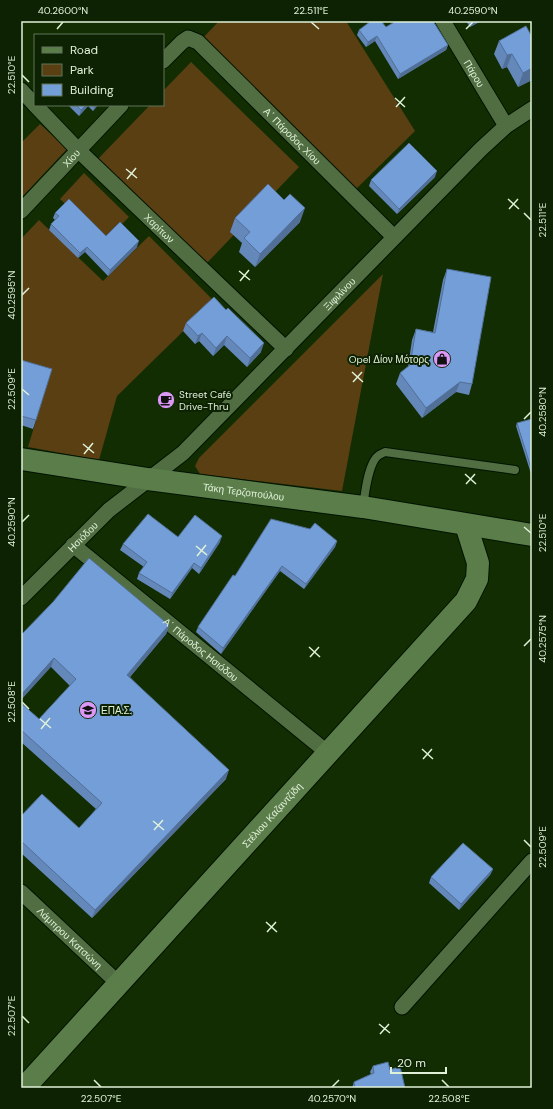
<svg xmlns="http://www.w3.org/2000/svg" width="553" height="1109" viewBox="0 0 553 1109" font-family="'DM Sans',sans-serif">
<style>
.green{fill:#593f12}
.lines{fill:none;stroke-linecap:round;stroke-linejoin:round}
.lane-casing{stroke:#021300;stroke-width:10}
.street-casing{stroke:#021300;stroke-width:17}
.secondary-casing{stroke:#021300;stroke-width:24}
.lane{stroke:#506e42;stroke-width:8}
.street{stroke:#506e42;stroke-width:15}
.secondary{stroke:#5a7d4a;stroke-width:22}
.wall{fill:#6488ba}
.shaded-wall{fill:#516f97}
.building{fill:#749ed8;stroke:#516f97}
.ticks{fill:none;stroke:#e0f1d8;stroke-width:1.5}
.labels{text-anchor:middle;stroke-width:4;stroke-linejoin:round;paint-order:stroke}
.street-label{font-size:10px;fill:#e0f1d8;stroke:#0d2203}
.poi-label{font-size:10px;fill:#e0f1d8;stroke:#0d2203;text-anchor:start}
.neatline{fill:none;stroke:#e0f1d8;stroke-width:1.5}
.ticks-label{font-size:10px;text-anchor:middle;fill:#e0f1d8}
</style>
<rect width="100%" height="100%" fill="#122d02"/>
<g class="green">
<polygon points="219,21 346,21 415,131 354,191 201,40"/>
<polygon points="191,62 299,167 205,265 97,160 150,105 163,105 163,91"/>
<polygon points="40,124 67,149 21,198 21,143"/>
<polygon points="84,173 129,217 104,242 60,199"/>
<polygon points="39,220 103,281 149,236 214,301 117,396 99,460 28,447 50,374 21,365 21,239"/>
<polygon points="383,274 342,491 200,474 195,466 199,458"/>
</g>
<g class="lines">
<defs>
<path id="lane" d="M 363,507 C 365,494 368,462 379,455 C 381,454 383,453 385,452 L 515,470"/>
<g id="street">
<path id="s1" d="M 443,21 L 506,126"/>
<path id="s2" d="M 163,61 L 182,42 L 188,38 L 198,42 L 394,237"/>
<polyline points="21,90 35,105"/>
<path id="s3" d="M 35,105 L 78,150 L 286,349"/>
<path id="s4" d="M 21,211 L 121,105"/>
<path id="s5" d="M 73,545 L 328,753"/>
<path id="s6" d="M 21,598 L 109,510 L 183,453 L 481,149 L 506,126 L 532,109"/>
<path id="s7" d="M 21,892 L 118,983"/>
<polyline points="402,1007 532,861"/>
</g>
<g id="secondary">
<path id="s8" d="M 21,459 L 148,479 L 363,507 L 532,535"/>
<path id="s9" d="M 24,1088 L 466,601 L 477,579 L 478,563 L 466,525"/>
</g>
</defs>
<use href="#lane" class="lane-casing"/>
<use href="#street" class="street-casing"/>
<use href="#secondary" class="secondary-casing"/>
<use href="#lane" class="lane"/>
<use href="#street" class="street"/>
<use href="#secondary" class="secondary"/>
</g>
<g class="wall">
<polygon points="466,21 481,21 470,27"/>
<polygon points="526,26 532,80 518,87 507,67 502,69 494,54 499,41"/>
<polygon points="386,27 448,45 446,50 398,79 375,41 366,47 357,35 359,30"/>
<polygon points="68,105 98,105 93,111 88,106 79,116"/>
<polygon points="435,177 397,214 369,186 371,180"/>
<polygon points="55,213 106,236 137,247 108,276 85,252 78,258 49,230 51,224 55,220 53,218"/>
<polygon points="235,218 300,222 255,267 239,252 242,243 230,232"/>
<polygon points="447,269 472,384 469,395 456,392 422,418 396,384 400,373 408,367 412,340 416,329 433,332 443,280"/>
<polygon points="214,297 261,352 247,367 224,345 213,356 199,341 195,344 183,331 186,323"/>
<polygon points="21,360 36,420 33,429 21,425"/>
<polygon points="532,419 532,477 516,426 517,423"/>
<polygon points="178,537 220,542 199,574 192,568 170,599 137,579 139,573 144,567 120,550 123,544"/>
<polygon points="337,541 335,547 304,589 280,571 221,654 196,632 198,627 235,576"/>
<polygon points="169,625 166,634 130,677 226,779 92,918 21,853 21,816 79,828 96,809 21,742 21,703 39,719 70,686 51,667 21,635"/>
<polygon points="493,869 490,875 459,910 429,883 431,877"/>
<polygon points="373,1066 390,1070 405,1088 352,1088 354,1082 371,1074 370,1072"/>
</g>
<g class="shaded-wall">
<polygon points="472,21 481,21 470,27"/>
<polygon points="377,36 375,41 366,47 368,42"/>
<polygon points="448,45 446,50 398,79 400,74"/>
<polygon points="512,54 507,67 502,69 507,55"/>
<polygon points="532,68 532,80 518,87 523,73"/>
<polygon points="86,105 89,105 88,106 79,116 81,110"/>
<polygon points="95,105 98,105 93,111"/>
<polygon points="437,171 435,177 397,214 399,209"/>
<polygon points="305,208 300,222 255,267 260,254"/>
<polygon points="139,241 137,247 108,276 110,270"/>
<polygon points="87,247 85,252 78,258 80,253"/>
<polygon points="202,333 199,341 195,344 198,336"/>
<polygon points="227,336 224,345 213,356 216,348"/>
<polygon points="264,343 261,352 247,367 250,358"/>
<polygon points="460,382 456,392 422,418 426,408"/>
<polygon points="222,536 220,542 199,574 201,568"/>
<polygon points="337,541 335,547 304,589 306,584"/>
<polygon points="194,563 192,568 170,599 172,593"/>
<polygon points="282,566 280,571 221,654 223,648"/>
<polygon points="169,625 166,634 124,684 127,675"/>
<polygon points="54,658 51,667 21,700 21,695"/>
<polygon points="229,770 226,779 92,918 95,910"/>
<polygon points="493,869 490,875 459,910 461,904"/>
</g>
<g class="building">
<polygon points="371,21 381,21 386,27 396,21 433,21 448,45 400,74 377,36 368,42 359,30"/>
<polygon points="526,26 532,37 532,68 523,73 512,54 507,55 499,41"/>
<polygon points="76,105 86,105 81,110"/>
<polygon points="409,143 437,171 399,209 371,180"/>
<polygon points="268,184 284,200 290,194 305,208 260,254 244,238 250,232 235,218"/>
<polygon points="69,199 106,236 120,222 139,241 110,270 87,247 80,253 51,224 59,216 55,213"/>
<polygon points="447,269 491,277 472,384 460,382 426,408 400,373 410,365 416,329 435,333"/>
<polygon points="214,297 226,310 228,308 264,343 250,358 227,336 216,348 202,333 198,336 186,323"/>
<polygon points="21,360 52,369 36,420 21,416"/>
<polygon points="532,419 532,471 517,423"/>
<polygon points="148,514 178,537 195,515 222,536 201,568 194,563 172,593 139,573 147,562 123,544"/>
<polygon points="271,519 310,529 315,523 337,541 306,584 282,566 223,648 198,627 233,575 235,576"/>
<polygon points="89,558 169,625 127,675 229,770 95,910 21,841 21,816 42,794 79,828 102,803 21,730 21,703 39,719 76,679 54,658 21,695 21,635 53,602"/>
<polygon points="463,843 493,869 461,904 431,877"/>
<polygon points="388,1062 390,1070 400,1066 405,1088 355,1088 354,1082 374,1073 373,1066"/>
</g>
<path class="ticks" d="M 311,22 L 319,29M 57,29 L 63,22M 466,29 L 473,22M 22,75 L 29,82M 395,98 L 405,107M 396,107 L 405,97M 126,169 L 137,178M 127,179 L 136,168M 508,199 L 519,209M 509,209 L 518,199M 524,213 L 531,220M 239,271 L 250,280M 240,281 L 249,270M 22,295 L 29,288M 352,372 L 363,382M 353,382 L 362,372M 22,389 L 29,395M 524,419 L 531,412M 83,444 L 94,453M 84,454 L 93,443M 465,474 L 476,484M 466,484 L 475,474M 22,522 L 29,515M 524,527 L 531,533M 196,546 L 207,555M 197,556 L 206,545M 524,646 L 531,639M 309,647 L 320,657M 310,657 L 319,647M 22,702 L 29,709M 40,719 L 51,728M 41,729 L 50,718M 422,749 L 433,759M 423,759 L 432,749M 153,821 L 164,830M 154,830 L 163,820M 524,840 L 531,847M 266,922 L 277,932M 267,932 L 276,922M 22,1016 L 29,1023M 379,1024 L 390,1033M 380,1034 L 389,1024M 94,1080 L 101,1087M 442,1080 L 449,1087M 332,1087 L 339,1080"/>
<defs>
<symbol id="shop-disc" viewBox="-11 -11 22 22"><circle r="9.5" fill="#db99f5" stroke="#0d2203"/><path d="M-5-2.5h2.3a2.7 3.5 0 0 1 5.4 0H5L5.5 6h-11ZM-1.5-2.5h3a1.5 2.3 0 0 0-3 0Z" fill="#111"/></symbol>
<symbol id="cafe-disc" viewBox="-11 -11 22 22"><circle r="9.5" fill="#db99f5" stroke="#0d2203"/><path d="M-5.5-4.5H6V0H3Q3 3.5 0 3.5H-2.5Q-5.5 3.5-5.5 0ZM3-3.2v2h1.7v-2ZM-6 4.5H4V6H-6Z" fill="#111"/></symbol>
<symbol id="school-disc" viewBox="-11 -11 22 22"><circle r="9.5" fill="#db99f5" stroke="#0d2203"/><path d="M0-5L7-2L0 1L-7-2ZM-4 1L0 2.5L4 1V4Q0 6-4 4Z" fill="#111"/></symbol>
</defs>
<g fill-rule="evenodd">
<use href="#shop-disc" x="432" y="349" width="20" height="20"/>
<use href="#cafe-disc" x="156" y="390" width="20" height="20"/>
<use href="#school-disc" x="78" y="700" width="20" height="20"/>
</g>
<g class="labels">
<g class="street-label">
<text dy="4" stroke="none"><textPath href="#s1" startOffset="61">Πάρου</textPath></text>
<text dy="4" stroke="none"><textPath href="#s2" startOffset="178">Α΄ Πάροδος Χίου</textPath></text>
<text dy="4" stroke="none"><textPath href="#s4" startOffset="73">Χίου</textPath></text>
<text dy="4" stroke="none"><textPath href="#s3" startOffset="175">Χαρίτων</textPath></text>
<text dy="4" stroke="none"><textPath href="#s6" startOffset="441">Ξιφιλίνου</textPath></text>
<text dy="4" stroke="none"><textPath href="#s8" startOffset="225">Τάκη Τερζοπούλου</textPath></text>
<text dy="4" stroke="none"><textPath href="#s6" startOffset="87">Ησιόδου</textPath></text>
<text dy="4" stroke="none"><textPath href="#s5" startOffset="165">Α΄ Πάροδος Ησιόδου</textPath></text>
<text dy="4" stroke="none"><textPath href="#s9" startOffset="369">Στέλιου Καζαντζίδη</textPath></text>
<text dy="4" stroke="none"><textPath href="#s7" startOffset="67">Λάμπρου Κατσώνη</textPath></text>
</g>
<g class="poi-label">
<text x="429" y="363" text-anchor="end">Opel Δίον Μότορς</text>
<text x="179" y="398">Street Café<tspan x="179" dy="12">Drive-Thru</tspan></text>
<text x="101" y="714">ΕΠΑ.Σ.</text>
</g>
</g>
<rect width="553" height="1109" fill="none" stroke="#0d2203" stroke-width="44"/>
<rect x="34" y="34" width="130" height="72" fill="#0d2203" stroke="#617558"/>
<rect x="42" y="47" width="20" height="6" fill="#5a7d4a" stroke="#617558"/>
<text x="70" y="54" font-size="12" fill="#e0f1d8">Road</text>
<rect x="42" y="64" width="20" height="12" fill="#593f12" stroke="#617558"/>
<text x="70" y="74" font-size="12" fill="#e0f1d8">Park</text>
<rect x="42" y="84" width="20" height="12" fill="#749ed8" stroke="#617558"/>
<text x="70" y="94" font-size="12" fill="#e0f1d8">Building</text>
<path d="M391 1067v6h55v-6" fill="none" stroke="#e0f1d8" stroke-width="2"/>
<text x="397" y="1067" font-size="12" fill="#e0f1d8" stroke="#0d2203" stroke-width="3" paint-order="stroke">20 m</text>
<rect x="22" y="22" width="509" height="1065" class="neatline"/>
<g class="ticks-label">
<text x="63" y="14">40.2600°N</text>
<text x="311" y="14">22.511°E</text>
<text x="473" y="14">40.2590°N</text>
<text transform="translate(11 75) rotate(-90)" y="4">22.510°E</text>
<text transform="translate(542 220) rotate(-90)" y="4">22.511°E</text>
<text transform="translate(11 295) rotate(-90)" y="4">40.2595°N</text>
<text transform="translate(11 389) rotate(-90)" y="4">22.509°E</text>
<text transform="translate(542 412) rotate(-90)" y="4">40.2580°N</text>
<text transform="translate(11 522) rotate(-90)" y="4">40.2590°N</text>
<text transform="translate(542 533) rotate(-90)" y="4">22.510°E</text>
<text transform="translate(542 639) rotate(-90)" y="4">40.2575°N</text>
<text transform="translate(11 702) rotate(-90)" y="4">22.508°E</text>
<text transform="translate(542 847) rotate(-90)" y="4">22.509°E</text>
<text transform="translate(11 1016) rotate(-90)" y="4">22.507°E</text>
<text x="101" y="1102">22.507°E</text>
<text x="332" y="1102">40.2570°N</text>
<text x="449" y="1102">22.508°E</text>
</g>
</svg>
